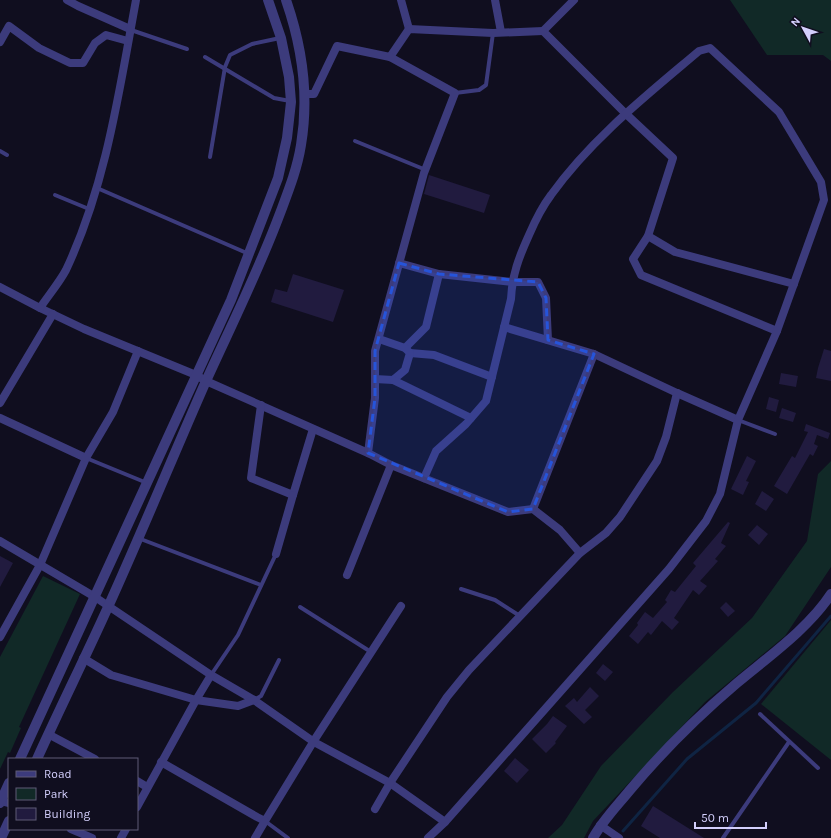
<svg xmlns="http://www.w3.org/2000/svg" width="831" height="838" viewBox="0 0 831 838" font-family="Karla,sans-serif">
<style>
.green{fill:#112927}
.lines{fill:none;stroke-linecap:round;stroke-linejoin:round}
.stream{stroke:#0f2443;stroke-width:3}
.building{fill:#211b3f}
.service{stroke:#3c3b7c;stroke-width:4}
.minor{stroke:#3c3b7c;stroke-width:8}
.tertiary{stroke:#3c3b7c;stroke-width:10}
.marked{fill:#2654da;fill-opacity:0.2;stroke:#2654da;stroke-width:3;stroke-dasharray:8 5;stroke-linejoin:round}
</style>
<rect width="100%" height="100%" fill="#100e1f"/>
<g class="green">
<polygon points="730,0 831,0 831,61 823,55 767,55"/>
<polygon points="831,461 831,567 785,636 705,702 593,821 584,838 548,838 562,825 601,766 673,692 752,618 807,541 818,474"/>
<polygon points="43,576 80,594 19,727 21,728 10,753 8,752 0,769 0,657"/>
<polygon points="831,620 831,760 761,704"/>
</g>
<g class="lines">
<polyline class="stream" points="623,831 687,759 756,703 831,616"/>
</g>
<g class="building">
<polygon points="429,175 490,195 484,213 424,194"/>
<polygon points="293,274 344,290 333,322 271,302 275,289 287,292"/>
<polygon points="824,349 831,351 831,381 816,378 818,368"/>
<polygon points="781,373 798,376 796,387 779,384"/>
<polygon points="769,397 779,400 776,412 766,409"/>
<polygon points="782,408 796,413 793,422 779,418"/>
<polygon points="806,424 830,433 828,439 817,435 814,444 818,446 813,456 810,454 787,494 774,486 792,456 795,458 808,432 804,431"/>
<polygon points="747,456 756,461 746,481 749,482 743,495 731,489"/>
<polygon points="762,491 774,499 766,511 755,504"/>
<polygon points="728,522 730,523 721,543 726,546 715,559 718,561 700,581 707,586 699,595 693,590 674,618 679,622 672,630 662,621 651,635 648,632 638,644 629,636 638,625 637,623 645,612 653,618 667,602 665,600 671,590 675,592 696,566 693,563"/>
<polygon points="757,525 768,534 759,545 748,535"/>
<polygon points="0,556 13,563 0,587"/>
<polygon points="726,602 735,611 728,617 720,608"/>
<polygon points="603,664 613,672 605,681 596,673"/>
<polygon points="590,687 599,696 585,710 592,717 584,724 565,706 574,698 577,702"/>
<polygon points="553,716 567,726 555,742 556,743 546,753 532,739 547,724"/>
<polygon points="515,758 529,770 517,783 504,771"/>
<polygon points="653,806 704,838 660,838 641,826"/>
</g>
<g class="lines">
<g class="service">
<polyline points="131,30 187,49"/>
<polyline points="205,57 274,98 290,101"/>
<polyline points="455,93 479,90 486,85 493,33"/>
<polyline points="355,141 426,170"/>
<polyline points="0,151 7,155"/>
<polyline points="210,157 225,67 230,55 252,44 280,38"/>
<polyline points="97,188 249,254"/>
<polyline points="55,195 89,209"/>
<polyline points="738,420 775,434"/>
<polyline points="86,458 147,483"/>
<polyline points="138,538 261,585"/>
<polyline points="461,589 495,600 520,616"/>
<polyline points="300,607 371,652"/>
<polyline points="211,675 238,635 276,554"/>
<polyline points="254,700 261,696 279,660"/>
<polyline points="760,714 818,768"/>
<polyline points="265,821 288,838"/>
<polyline points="723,838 789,742"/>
</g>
<g class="minor">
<polyline points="67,0 78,6 130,29"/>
<path d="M 136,0 C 119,92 106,185 66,270 C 59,283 48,296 40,308 L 84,329 L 196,375 L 206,381 L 368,453"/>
<polyline points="401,0 409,29"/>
<polyline points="495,0 501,32"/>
<polyline points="574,0 543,31 625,113 673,158 648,236 633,259 641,275 777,331"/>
<polyline points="0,42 9,26 39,48 70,63 83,63 95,43 106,35 128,41"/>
<polyline points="390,57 409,29 493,33 543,31"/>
<polyline points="305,94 314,94 337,46 390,57 455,93 424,173 375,351 375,398 368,453 391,465 508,512 533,509 560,530 580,553"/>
<polyline points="648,236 675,252 794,284"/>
<polyline points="399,263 439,274 512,282 538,282 546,298 548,340"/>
<polyline points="0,287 40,308"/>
<polyline points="504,327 594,354 677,393 738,420"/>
<polyline points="405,348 426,327 439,274"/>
<polyline points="410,353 434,355 492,377"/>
<polyline points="375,379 393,380 405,370 410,353 405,348 379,339"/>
<polyline points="393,380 471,418"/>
<polyline points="0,403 53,314"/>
<polyline points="261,405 251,478 293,495 313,429"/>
<polyline points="0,418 86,458 40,565 0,637"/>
<polyline points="86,458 113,412 138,351"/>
<path d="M 424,478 L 436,451 L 466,424 L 486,401 L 511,299 C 512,275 519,257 529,235 C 535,221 542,207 551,195 C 591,139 647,95 699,51 L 710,48 L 779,112 L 821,182 L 824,200 L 777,331 L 738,420 L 720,494 L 706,521 L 669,569 L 445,822 L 428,838"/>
<polyline points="533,509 594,354"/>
<polyline points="0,541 95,597 211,675 254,700 314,742 390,783 445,822"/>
<polyline points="276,554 293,495"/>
<polyline points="347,575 391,465"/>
<polyline points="83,658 111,675 196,700 238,706 254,700"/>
<polyline points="48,734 95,759"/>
<polyline points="161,762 257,817 265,821 315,739 401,606"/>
<polyline points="137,781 147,787"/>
<polyline points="0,801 9,803"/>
<polyline points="137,807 196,700 211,675"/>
<polyline points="375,809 390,783 447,697 469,670 580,553 606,533 620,517 657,461 666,437 677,393"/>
<polyline points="600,825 619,838"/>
<polyline points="71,829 92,838"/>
<polyline points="121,838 126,829"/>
<polyline points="255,838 265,821"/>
</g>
<g class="tertiary">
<polyline points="20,759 231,300 278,178 287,138 291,102 289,77 281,38 268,0"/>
<path d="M 37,759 C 60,708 85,658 108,607 C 142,532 173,456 206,381 C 231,326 258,272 279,216 C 288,192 297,170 301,145 C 309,97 302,46 286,0"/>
<polyline points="0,803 9,783"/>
<polyline points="1,838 9,821"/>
<path d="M 593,838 C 603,820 617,806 630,790 C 662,752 698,716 737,683 C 768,657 809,628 831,594"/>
</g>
</g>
<path class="marked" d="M 399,263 L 439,274 L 538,282 L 546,298 L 548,340 L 594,354 L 533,509 L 508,512 L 368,453 L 375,398 L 375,351 Z"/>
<rect x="8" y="758" width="130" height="72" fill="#100e1f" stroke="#5e5b77"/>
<rect x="16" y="771" width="20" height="6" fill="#3c3b7c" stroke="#5e5b77"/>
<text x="44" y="778" font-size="12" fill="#d3cffc">Road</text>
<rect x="16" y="788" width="20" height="12" fill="#112927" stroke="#5e5b77"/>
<text x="44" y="798" font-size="12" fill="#d3cffc">Park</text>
<rect x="16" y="808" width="20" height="12" fill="#211b3f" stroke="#5e5b77"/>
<text x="44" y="818" font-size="12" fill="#d3cffc">Building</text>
<g transform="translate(803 28) rotate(310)" stroke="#100e1f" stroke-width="3" paint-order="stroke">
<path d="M0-3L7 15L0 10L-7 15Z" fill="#d3cffc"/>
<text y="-6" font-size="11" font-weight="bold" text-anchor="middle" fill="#d3cffc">N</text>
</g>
<path d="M695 822v6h71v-6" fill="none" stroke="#d3cffc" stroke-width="2"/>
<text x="701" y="822" font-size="12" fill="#d3cffc" stroke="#100e1f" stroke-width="3" paint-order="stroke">50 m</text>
</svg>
